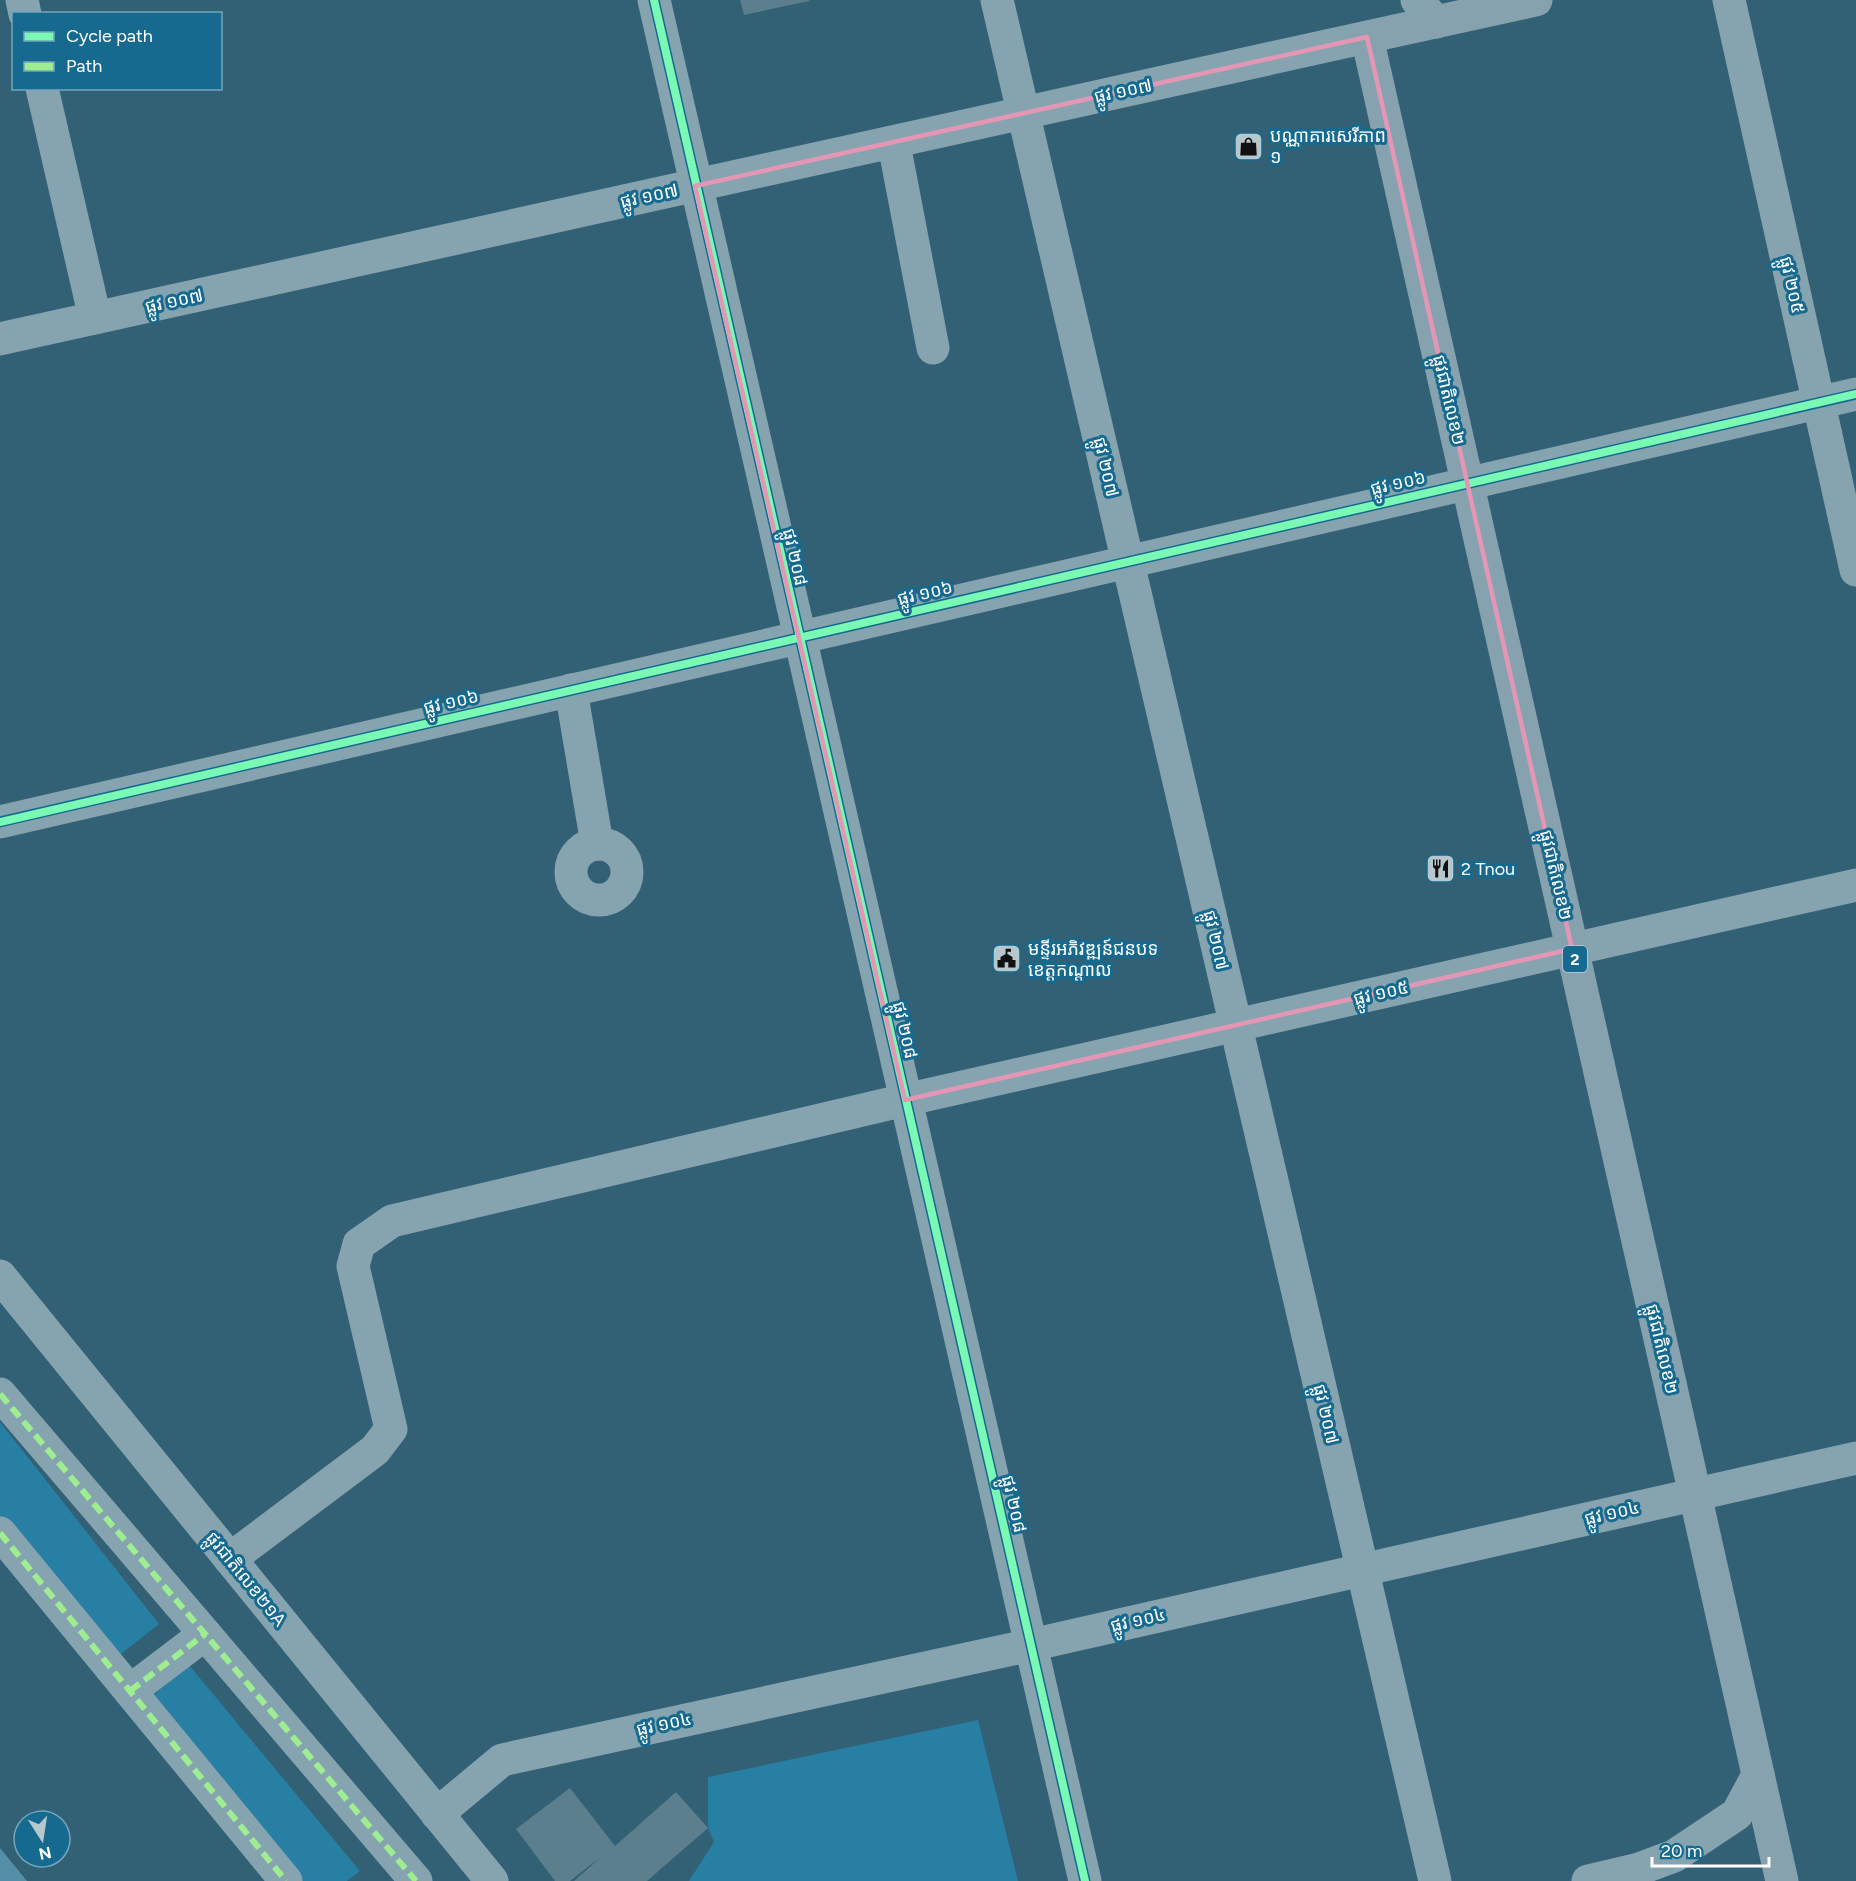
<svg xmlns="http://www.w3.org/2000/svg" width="1856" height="1881" viewBox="0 0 1856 1881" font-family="Figtree,'Noto Sans Khmer',sans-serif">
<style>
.green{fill:#287fa4}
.water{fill:#558ea7}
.building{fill:#5c7f8d}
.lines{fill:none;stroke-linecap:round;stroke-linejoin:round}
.minor{stroke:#86a4b0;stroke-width:33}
.major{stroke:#86a2af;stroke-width:33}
.quiet{stroke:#9fed91;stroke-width:6;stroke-dasharray:12 6;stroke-linecap:butt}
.cycleway-casing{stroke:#176a8f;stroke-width:11}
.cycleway{stroke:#7af9b4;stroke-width:8}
.marked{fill:none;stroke:#e497b5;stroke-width:4.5;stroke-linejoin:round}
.labels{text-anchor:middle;stroke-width:6;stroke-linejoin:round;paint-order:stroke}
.shield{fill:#176a8f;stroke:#b9d2dd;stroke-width:1.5}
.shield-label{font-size:16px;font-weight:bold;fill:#fff}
.street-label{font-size:18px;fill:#fff;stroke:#176a8f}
.poi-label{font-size:18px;fill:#fff;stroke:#176a8f;text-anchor:start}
</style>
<rect width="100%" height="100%" fill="#326074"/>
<g class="green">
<polygon points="0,1422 159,1624 108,1664 0,1527"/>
<polygon points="189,1665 360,1871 347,1881 291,1881 144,1703"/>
<polygon points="978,1720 1018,1881 689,1881 714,1842 708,1828 708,1777"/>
</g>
<polygon class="water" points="0,1848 27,1881 0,1881"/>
<g class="building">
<polygon points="740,0 809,0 809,1 744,15"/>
<polygon points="570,1788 615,1846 676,1792 708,1828 647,1881 574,1881 602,1856 570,1881 555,1881 516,1829"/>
</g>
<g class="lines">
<g class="minor">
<polyline points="22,0 25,14"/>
<polyline points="654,0 1085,1881"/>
<polyline points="997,0 1435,1881"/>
<polyline points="1417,0 1436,22"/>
<polyline points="1729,0 1856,570"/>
<polyline points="42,88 95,318"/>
<polyline points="894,144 933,348"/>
<polyline points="0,339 1367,37"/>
<polyline points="571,690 597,844"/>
<polyline points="0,822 1856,394"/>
<circle cx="599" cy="872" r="28"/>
<polyline points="0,1276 492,1881"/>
<polyline points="0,1394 416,1881"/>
<polyline points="0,1533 286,1881"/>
<polyline points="230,1559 375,1450 391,1429 353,1266 359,1244 392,1221 905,1100 1856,885"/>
<polyline points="130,1691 205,1634"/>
<polyline points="437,1814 502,1760 1031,1645 1856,1458"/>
<polyline points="1588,1881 1639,1869 1674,1856 1737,1814 1758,1775"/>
</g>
<polyline class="major" points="1536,0 1367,37 1782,1881"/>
<g class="quiet">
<polyline points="0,1394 416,1881"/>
<polyline points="0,1533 286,1881"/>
<polyline points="130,1691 205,1634"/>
</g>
<defs>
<g id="cycleway">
<polyline points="654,0 1085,1881"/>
<polyline points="0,822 1856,394"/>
</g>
</defs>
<use href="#cycleway" class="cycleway-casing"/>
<use href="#cycleway" class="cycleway"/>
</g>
<path class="marked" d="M 1367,37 L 1572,949 L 905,1100 L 695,186 Z"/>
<defs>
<symbol id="shop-square" viewBox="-11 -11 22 22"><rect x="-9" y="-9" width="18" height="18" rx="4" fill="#b7c7ce" stroke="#176a8f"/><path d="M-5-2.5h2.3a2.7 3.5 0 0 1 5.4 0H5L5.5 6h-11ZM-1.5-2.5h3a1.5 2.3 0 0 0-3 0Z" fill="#111"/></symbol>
<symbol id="restaurant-square" viewBox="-11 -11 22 22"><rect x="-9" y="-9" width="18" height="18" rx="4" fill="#b7c7ce" stroke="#176a8f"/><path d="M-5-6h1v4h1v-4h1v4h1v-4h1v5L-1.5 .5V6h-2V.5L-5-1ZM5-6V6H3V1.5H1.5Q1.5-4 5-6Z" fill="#111"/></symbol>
<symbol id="civic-square" viewBox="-11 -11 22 22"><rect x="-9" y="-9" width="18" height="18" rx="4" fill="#b7c7ce" stroke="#176a8f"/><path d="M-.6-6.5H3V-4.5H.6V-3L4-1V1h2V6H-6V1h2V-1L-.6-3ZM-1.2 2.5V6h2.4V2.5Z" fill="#111"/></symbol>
</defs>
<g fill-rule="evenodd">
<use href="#shop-square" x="1232" y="130" width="33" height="33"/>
<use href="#restaurant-square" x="1424" y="852" width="33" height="33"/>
<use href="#civic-square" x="990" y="942" width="33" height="33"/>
</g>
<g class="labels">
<rect class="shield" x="1563" y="946" width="24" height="26" rx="4.5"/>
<g class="shield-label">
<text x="1575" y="965">2</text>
</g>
<g class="street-label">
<text transform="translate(1123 91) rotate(-12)" y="6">ផ្លូវ ១០៧</text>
<text transform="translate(649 196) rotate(-12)" y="6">ផ្លូវ ១០៧</text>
<text transform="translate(1792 285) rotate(77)" y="6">ផ្លូវ ២០៥</text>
<text transform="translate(174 301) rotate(-12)" y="6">ផ្លូវ ១០៧</text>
<text transform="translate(1449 400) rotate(77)" y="6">ផ្លូវជាតិលេខ២</text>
<text transform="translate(1106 467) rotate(77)" y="6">ផ្លូវ ២០៧</text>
<text transform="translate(1398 483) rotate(-13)" y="6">ផ្លូវ ១០៦</text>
<text transform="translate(795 557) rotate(77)" y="6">ផ្លូវ ២០៨</text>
<text transform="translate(925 593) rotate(-13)" y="6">ផ្លូវ ១០៦</text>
<text transform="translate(451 702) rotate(-13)" y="6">ផ្លូវ ១០៦</text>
<text transform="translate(1556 875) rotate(77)" y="6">ផ្លូវជាតិលេខ២</text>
<text transform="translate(1216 940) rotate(77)" y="6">ផ្លូវ ២០៧</text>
<text transform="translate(1381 993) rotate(-13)" y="6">ផ្លូវ ១០៥</text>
<text transform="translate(905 1030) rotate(77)" y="6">ផ្លូវ ២០៨</text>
<text transform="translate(1662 1349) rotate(77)" y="6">ផ្លូវជាតិលេខ២</text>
<text transform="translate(1326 1414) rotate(77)" y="6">ផ្លូវ ២០៧</text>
<text transform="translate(1014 1504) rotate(77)" y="6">ផ្លូវ ២០៨</text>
<text transform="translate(1612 1513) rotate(-13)" y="6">ផ្លូវ ១០៤</text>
<text transform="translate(246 1579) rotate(51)" y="6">ផ្លូវជាតិលេខ២១A</text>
<text transform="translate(1138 1620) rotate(-13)" y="6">ផ្លូវ ១០៤</text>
<text transform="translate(664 1724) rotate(-12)" y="6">ផ្លូវ ១០៤</text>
</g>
<g class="poi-label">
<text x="1270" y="142">បណ្ណាគារសេរីភាព<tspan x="1270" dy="21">១</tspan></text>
<text x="1461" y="875">2 Tnou</text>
<text x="1028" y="955">មន្ទីរអភិវឌ្ឍន៍ជនបទ<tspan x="1028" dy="21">ខេត្តកណ្តាល</tspan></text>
</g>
</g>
<rect x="12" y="12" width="210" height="78" fill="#176a8f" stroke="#74a6bc" stroke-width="1.5"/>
<rect x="24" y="32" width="30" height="9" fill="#7af9b4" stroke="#74a6bc" stroke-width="1.5"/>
<text x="66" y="42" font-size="18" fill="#ffffff">Cycle path</text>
<rect x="24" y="62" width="30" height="9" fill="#9fed91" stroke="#74a6bc" stroke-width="1.5"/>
<text x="66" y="72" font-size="18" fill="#ffffff">Path</text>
<g transform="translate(42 1839) rotate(168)"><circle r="28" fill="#176a8f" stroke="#74a6bc" stroke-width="1.5"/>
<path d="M0-4.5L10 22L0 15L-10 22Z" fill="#b7c7ce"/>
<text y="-9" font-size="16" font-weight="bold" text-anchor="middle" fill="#ffffff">N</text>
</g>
<path d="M1652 1857v9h117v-9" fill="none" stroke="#ffffff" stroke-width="3"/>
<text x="1661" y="1857" font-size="18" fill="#ffffff" stroke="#176a8f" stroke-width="4.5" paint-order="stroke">20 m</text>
</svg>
